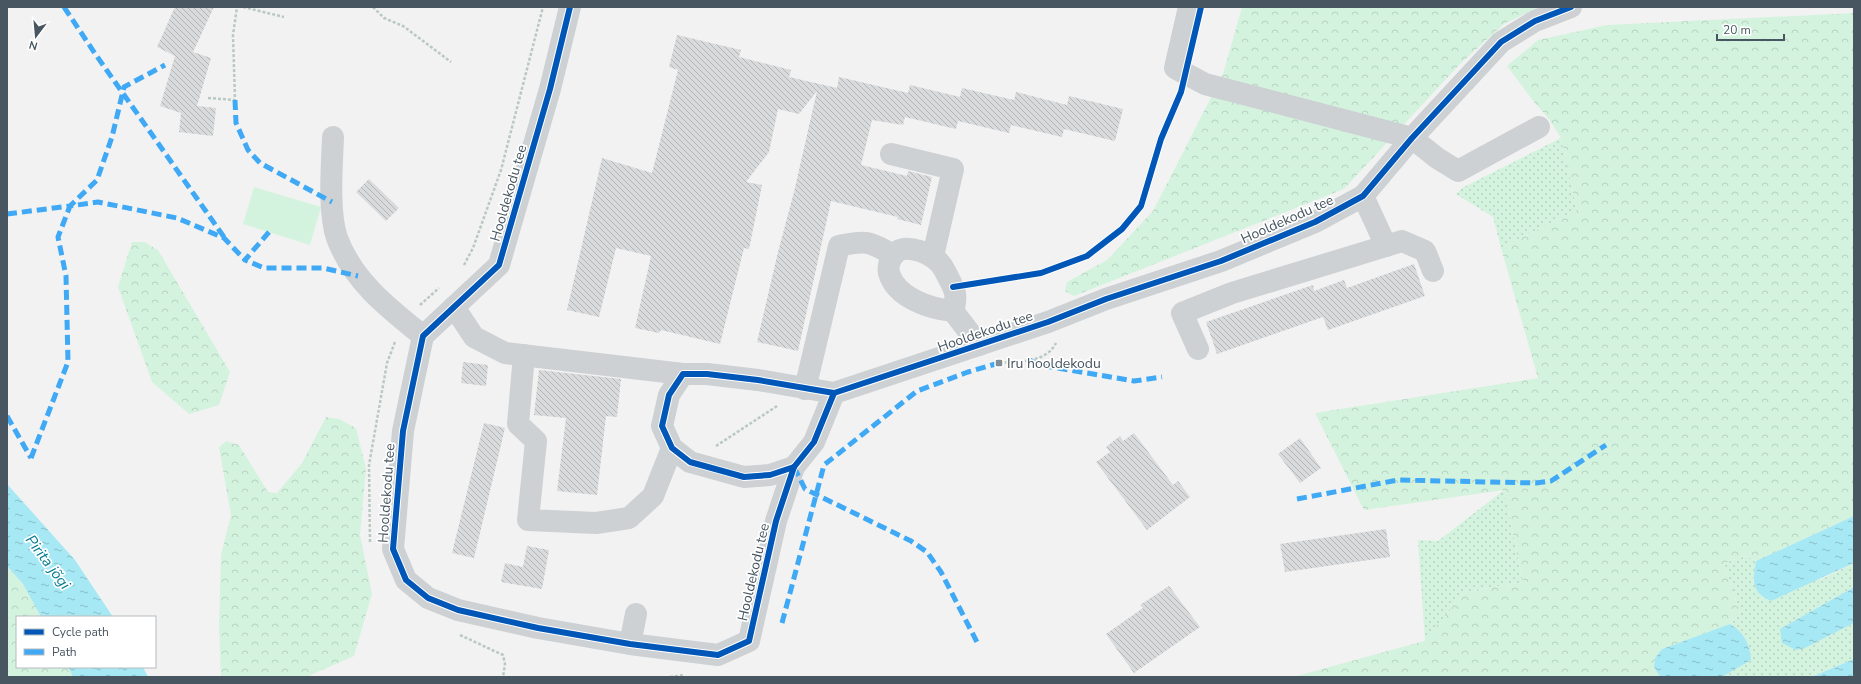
<svg xmlns="http://www.w3.org/2000/svg" width="1861" height="684" viewBox="0 0 1861 684" font-family="'Nunito Sans',sans-serif">
<style>
.grass{fill:url(#grass-dots)}
.forest{fill:url(#forest-crowns)}
.park{fill:#d4f3de}
.water{fill:url(#water-ripples)}
.building{fill:url(#building-back-hatch)}
.lines{fill:none;stroke-linecap:round;stroke-linejoin:round}
.path{stroke:#bac8c2;stroke-width:2.5;stroke-dasharray:3 2;stroke-linecap:butt}
.minor{stroke:#cdd1d3;stroke-width:22}
.quiet{stroke:#3fa9f5;stroke-width:5;stroke-dasharray:10 5;stroke-linecap:butt}
.cycleway-casing{stroke:#fff;stroke-width:8}
.cycleway{stroke:#0057b8;stroke-width:6}
.poi-dot{fill:#838d94;stroke:#fff;stroke-width:1.5}
.labels{text-anchor:middle;stroke-width:3.5;stroke-linejoin:round;paint-order:stroke}
.street-label{font-size:14px;fill:#475661;stroke:#fff}
.poi-label{font-size:14px;fill:#475661;stroke:#fff;text-anchor:start}
.water-label{font-size:15px;font-style:italic;fill:#047c90;stroke:#fff}
</style>
<defs>
<pattern id="grass-dots" width="8" height="8" patternUnits="userSpaceOnUse"><rect width="8" height="8" fill="#d4f3de"/><path d="M2 2h.1M6 6h.1" fill="none" stroke="#b7d2c1" stroke-width="1.8" stroke-linecap="round"/></pattern>
<pattern id="forest-crowns" width="20" height="18" patternUnits="userSpaceOnUse"><rect width="20" height="18" fill="#d4f3de"/><path d="M2 6a3 3 0 1 1 6 0M12 15a3 3 0 1 1 6 0" fill="none" stroke="#b7d2c1"/></pattern>
<pattern id="water-ripples" width="26" height="14" patternUnits="userSpaceOnUse"><rect width="26" height="14" fill="#a6e8f4"/><path d="M2 4q2-2 4 0t4 0M15 11q2-2 4 0t4 0" fill="none" stroke="#89bfc9"/></pattern>
<pattern id="building-back-hatch" width="6" height="6" patternUnits="userSpaceOnUse"><rect width="6" height="6" fill="#d9dadc"/><path d="M-1 5l2 2M0 0l6 6M5-1l2 2" fill="none" stroke="#b2b4b6"/></pattern>
</defs>
<rect width="100%" height="100%" fill="#f2f2f2"/>
<g class="grass">
<polygon points="1561,138 1577,210 1501,248 1493,217 1456,194 1462,188"/>
<polygon points="1504,490 1523,582 1465,592 1425,641 1418,540 1438,541"/>
<path d="M 1746,556 L 1756,561 L 1753,583 L 1822,579 L 1854,563 L 1854,587 L 1780,629 L 1796,650 L 1805,648 L 1854,623 L 1854,659 L 1810,677 L 1720,677 L 1751,660 C 1750,644 1744,632 1730,624 L 1740,614 L 1724,563 Z"/>
</g>
<g class="forest">
<polygon points="1242,7 1539,7 1504,24 1460,64 1344,189 1074,296 1065,291 1067,282 1107,260 1153,211 1223,74"/>
<polygon points="1854,13 1854,516 1756,561 1746,556 1724,563 1740,614 1730,624 1662,649 1654,667 1660,677 1293,677 1424,641 1465,592 1523,582 1504,490 1364,510 1315,413 1538,378 1501,248 1577,210 1561,138 1549,119 1534,102 1507,66 1538,40 1607,25"/>
<polygon points="132,242 144,242 158,250 230,372 219,405 189,414 152,382 118,287"/>
<polygon points="326,417 339,419 356,428 366,469 360,535 372,594 354,656 306,677 221,677 219,626 221,555 231,515 219,447 226,441 239,445 268,492 277,493 302,463"/>
<polygon points="7,566 23,584 41,617 17,617 17,667 68,667 73,677 7,677"/>
</g>
<polygon class="park" points="254,187 321,207 310,245 243,224"/>
<g class="water">
<polygon points="7,484 75,560 113,617 41,617 23,584 7,566"/>
<path d="M 1854,516 L 1854,563 L 1771,601 C 1750,592 1753,579 1756,561 Z"/>
<polygon points="1854,587 1854,623 1805,648 1796,650 1782,643 1780,629"/>
<path d="M 1730,624 C 1744,632 1750,644 1751,660 L 1722,677 L 1660,677 L 1654,667 L 1655,658 L 1662,649 Z"/>
<polygon points="1854,659 1854,677 1810,677 1816,675"/>
<polygon points="68,667 143,667 148,677 73,677"/>
</g>
<g class="building">
<polygon points="175,7 214,7 193,52 211,58 197,106 216,108 213,136 179,132 181,113 160,106 175,56 157,47"/>
<polygon points="677,35 741,50 739,57 791,70 789,77 837,88 839,77 908,93 910,85 960,97 962,88 1014,100 1016,92 1067,105 1069,96 1123,109 1115,141 1064,129 1062,137 1011,125 1009,133 958,121 956,129 905,117 903,125 872,120 861,165 907,176 908,171 932,177 921,225 897,219 898,217 831,201 798,351 757,342 778,252 794,192 817,91 799,114 778,109 769,152 746,182 762,185 749,249 744,248 720,344 661,330 659,333 635,328 651,256 616,248 599,317 567,310 602,158 652,173 678,70 669,67"/>
<polygon points="369,179 399,208 386,221 356,192"/>
<polygon points="1414,264 1425,296 1328,330 1323,317 1217,354 1206,322 1313,285 1314,291 1344,280 1347,288"/>
<polygon points="463,362 488,365 486,386 461,383"/>
<polygon points="539,370 621,379 617,417 606,416 597,495 557,491 566,418 534,415"/>
<polygon points="484,423 505,428 474,558 452,553"/>
<polygon points="1134,433 1173,485 1178,481 1190,497 1147,530 1096,462 1110,452 1106,447 1120,436 1123,441"/>
<polygon points="1300,438 1321,468 1300,483 1278,454"/>
<polygon points="1386,529 1390,557 1285,572 1280,544"/>
<polygon points="527,546 549,550 542,589 501,582 505,563 523,567"/>
<polygon points="1169,586 1200,627 1134,673 1106,634 1143,608 1140,605"/>
</g>
<g class="lines">
<g class="path">
<polyline points="243,7 284,17"/>
<polyline points="373,7 384,18 403,26 451,62"/>
<polyline points="208,98 235,100 233,35 237,7"/>
<polyline points="464,265 473,248 501,170 543,7"/>
<polyline points="420,305 439,288"/>
<path d="M 1000,363 C 1020,361 1046,363 1056,343"/>
<polyline points="716,446 777,406"/>
<polyline points="370,542 369,465 387,363 395,342"/>
<polyline points="460,635 503,655 505,664 503,677"/>
<polyline points="670,677 684,675"/>
</g>
<g class="minor">
<polyline points="570,7 550,89 499,265 423,336 403,431 393,549 406,580 428,598 458,610 538,628 630,644 718,655 749,641 776,521 794,467 814,442 834,393"/>
<polyline points="1189,7 1175,68 1205,84 1412,138 1437,158 1458,171 1539,127"/>
<path d="M 333,137 C 332,165 328,212 337,238 C 353,281 388,308 423,336"/>
<polyline points="891,154 953,169 933,256"/>
<polyline points="1363,196 1386,246"/>
<polyline points="454,307 474,337 505,353 683,374"/>
<path d="M 953,311 C 931,309 896,298 889,273 C 888,269 889,264 890,261 C 896,247 907,247 920,251 C 931,255 940,260 945,271 C 953,287 959,293 953,311 L 979,345"/>
<polyline points="1198,349 1182,313 1232,293 1402,241 1425,251 1433,271"/>
<polyline points="524,355 518,424 536,441 528,520 596,523 629,518 653,496 672,448"/>
<path d="M 805,389 L 839,246 C 865,240 870,241 893,255"/>
<polyline points="794,467 770,475 744,477 690,462 672,448 662,426 669,395 683,374 707,374 758,380 834,393 1048,322 1106,299 1221,261 1315,222 1363,196 1412,138 1501,42 1535,21 1571,7"/>
<polyline points="630,644 636,614"/>
</g>
<g class="quiet">
<polyline points="64,7 96,55 224,237"/>
<polyline points="235,100 236,123 248,150 260,163 332,202"/>
<polyline points="7,214 70,206 97,180 112,137 124,87 165,65"/>
<polyline points="269,232 245,260 264,268 323,268 358,276"/>
<polyline points="1029,360 1040,365 1134,381 1162,377"/>
<polyline points="7,416 31,458"/>
<polyline points="31,458 68,362 66,276 58,237 70,206 98,202 177,218 224,238 245,260"/>
<polyline points="794,467 805,489 911,541 927,552 941,572 979,646"/>
<polyline points="1297,499 1398,480 1536,483 1551,481 1606,445"/>
<polyline points="782,623 824,465 917,391 968,372 999,363"/>
</g>
<defs>
<g id="cycleway">
<polyline points="570,7 550,89 499,265 423,336 403,431 393,549 406,580 428,598 458,610 538,628 630,644 718,655 749,641 776,521 794,467 814,442 834,393"/>
<polyline points="953,287 1041,273 1087,256 1122,229 1141,206 1161,139 1181,92 1201,7"/>
<polyline points="794,467 770,475 744,477 690,462 672,448 662,426 669,395 683,374 707,374 758,380 834,393 1048,322 1106,299 1221,261 1315,222 1363,196 1412,138 1501,42 1535,21 1571,7"/>
</g>
</defs>
<use href="#cycleway" class="cycleway-casing"/>
<use href="#cycleway" class="cycleway"/>
</g>
<rect class="poi-dot" x="995" y="359" width="8" height="8" rx="2"/>
<g class="labels">
<g class="street-label">
<text transform="translate(508 193) rotate(-74)" y="5">Hooldekodu tee</text>
<text transform="translate(1287 219) rotate(-24)" y="5">Hooldekodu tee</text>
<text transform="translate(985 331) rotate(-19)" y="5">Hooldekodu tee</text>
<text transform="translate(386 493) rotate(-86)" y="5">Hooldekodu tee</text>
<text transform="translate(753 572) rotate(-77)" y="5">Hooldekodu tee</text>
</g>
<g class="poi-label">
<text x="1007" y="368">Iru hooldekodu</text>
</g>
<g class="water-label">
<text transform="translate(48 562) rotate(53)" y="5">Pirita jõgi</text>
</g>
</g>
<rect width="1861" height="684" fill="none" stroke="#475661" stroke-width="16"/>
<rect x="16" y="616" width="140" height="52" fill="#ffffff" stroke="#b5bbc0"/>
<rect x="24" y="629" width="20" height="6" fill="#0057b8" stroke="#b5bbc0"/>
<text x="52" y="636" font-size="12" fill="#475661">Cycle path</text>
<rect x="24" y="649" width="20" height="6" fill="#3fa9f5" stroke="#b5bbc0"/>
<text x="52" y="656" font-size="12" fill="#475661">Path</text>
<g transform="translate(36 36) rotate(196)" stroke="#ffffff" stroke-width="3" paint-order="stroke">
<path d="M0-3L7 15L0 10L-7 15Z" fill="#475661"/>
<text y="-6" font-size="11" font-weight="bold" text-anchor="middle" fill="#475661">N</text>
</g>
<path d="M1717 34v6h67v-6" fill="none" stroke="#475661" stroke-width="2"/>
<text x="1723" y="34" font-size="12" fill="#475661" stroke="#ffffff" stroke-width="3" paint-order="stroke">20 m</text>
</svg>
